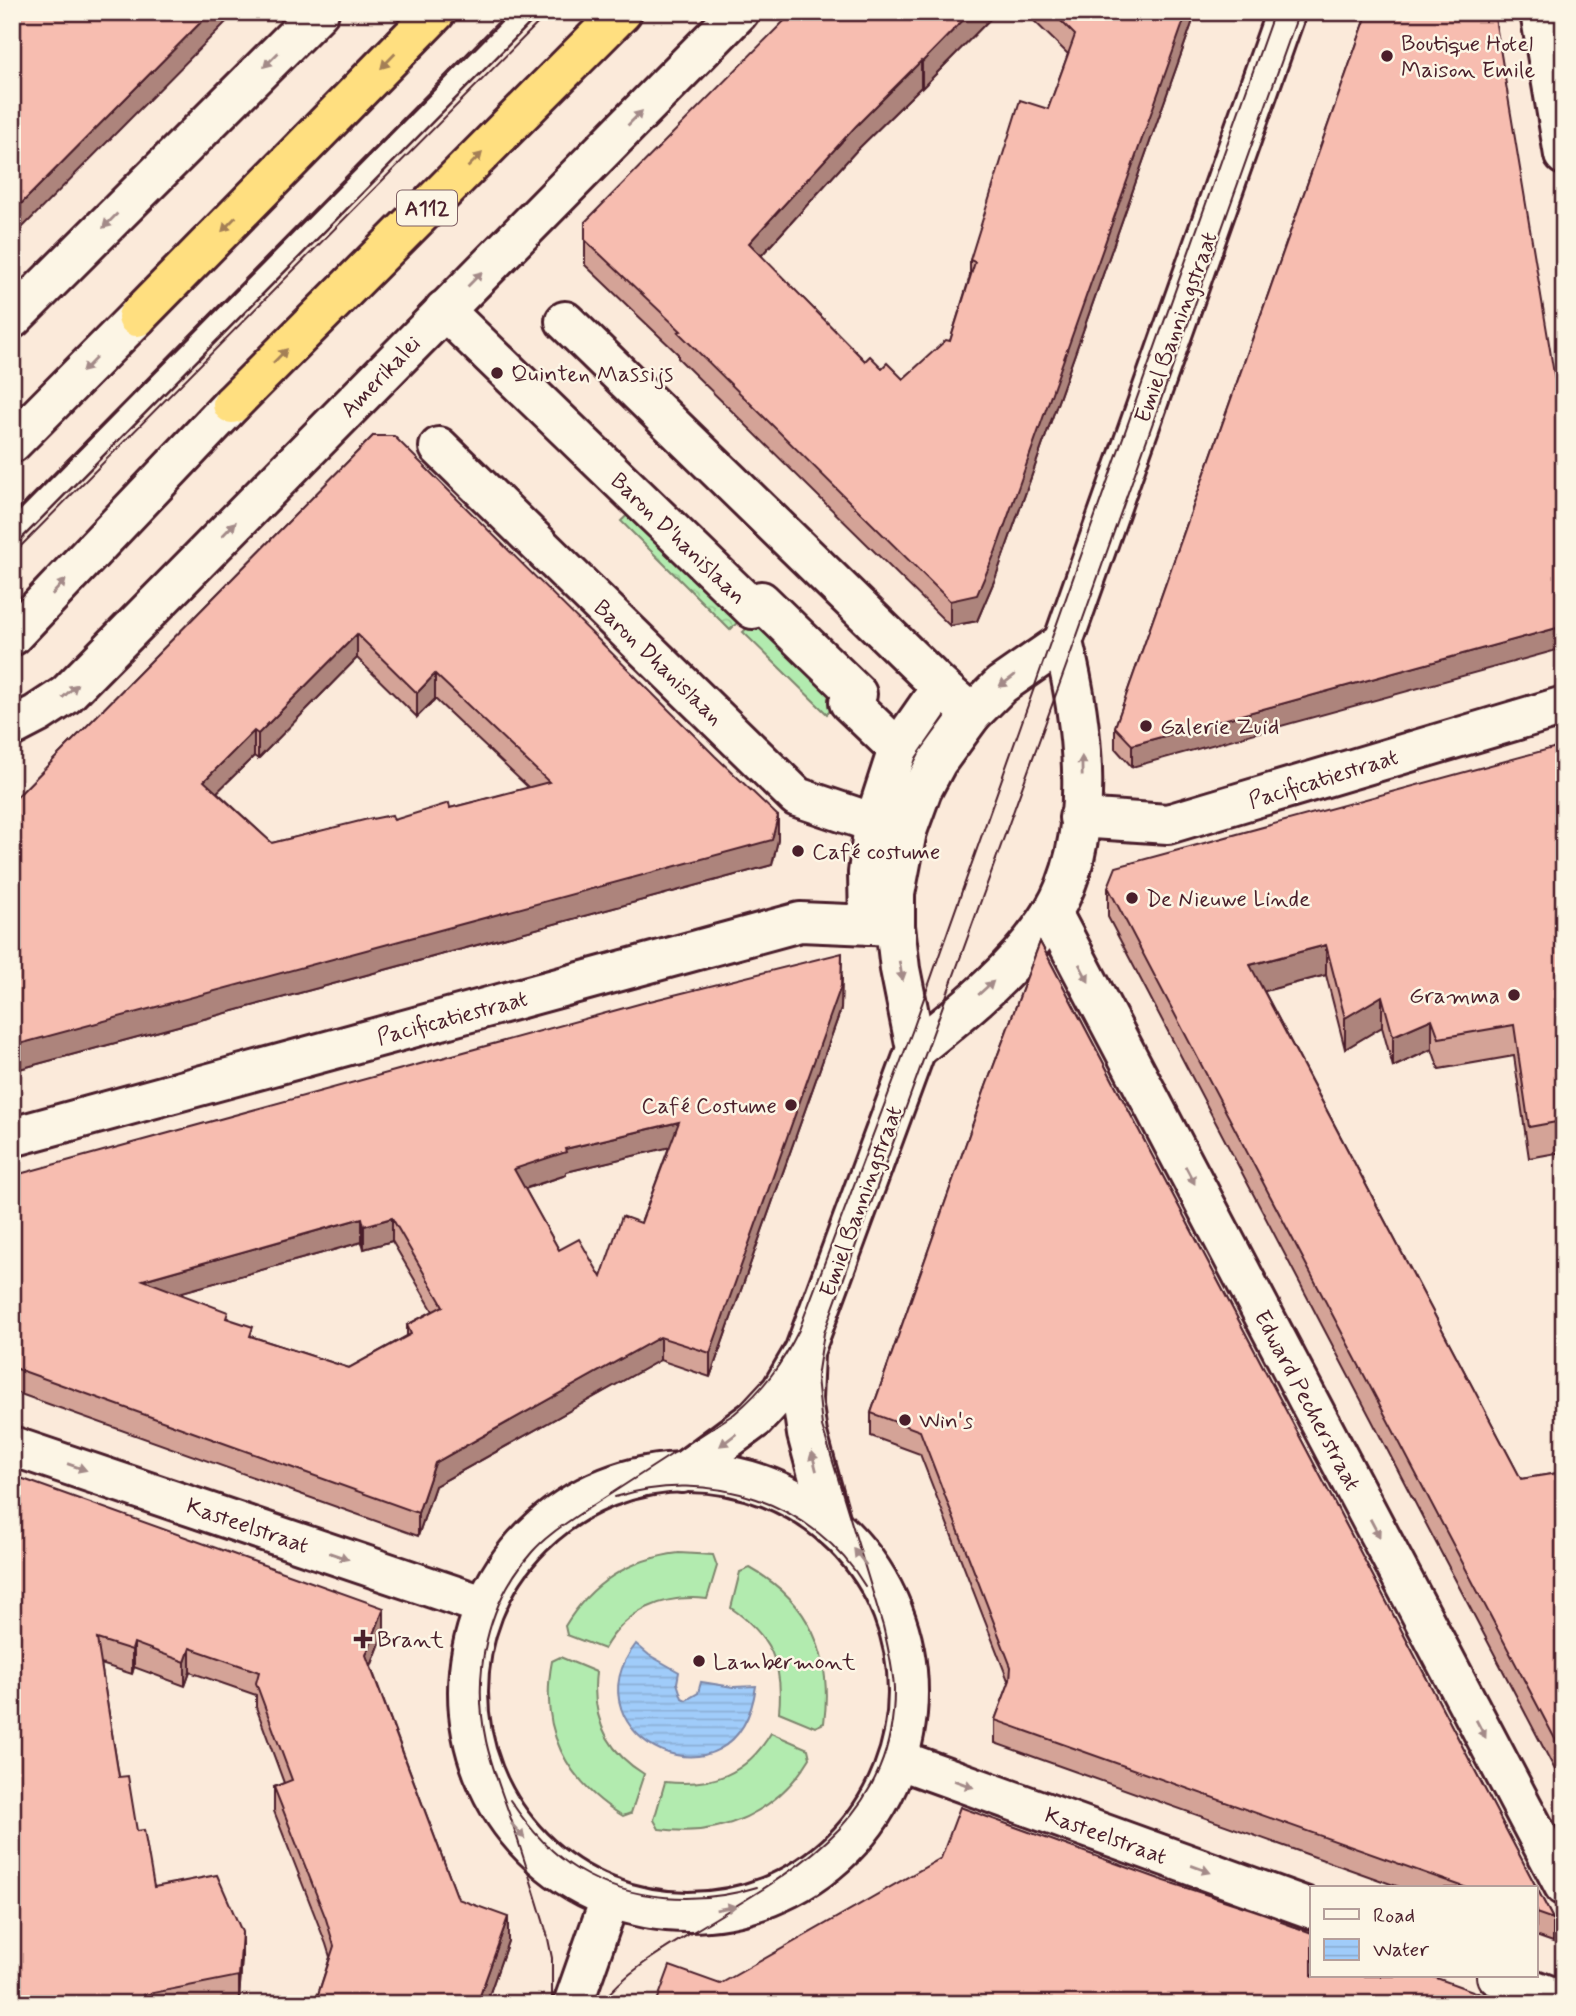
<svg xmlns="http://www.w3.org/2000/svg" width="1576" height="2016" viewBox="0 0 1576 2016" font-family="Mynerve,sans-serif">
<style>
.grass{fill:#b2ebaf;stroke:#7e856d;stroke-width:2}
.park{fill:url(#park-crowns);stroke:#7e856d;stroke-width:2}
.water{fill:url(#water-rules);stroke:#7e87a7;stroke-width:2}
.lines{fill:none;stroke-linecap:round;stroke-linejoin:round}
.lane-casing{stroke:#4a1f2b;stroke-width:24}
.street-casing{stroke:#4a1f2b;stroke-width:44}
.secondary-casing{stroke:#4a1f2b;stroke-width:44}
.highway-casing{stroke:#4a1f2b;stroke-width:44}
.lane{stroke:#fcf5e5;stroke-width:19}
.street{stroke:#fcf5e5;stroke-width:38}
.secondary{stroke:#fcf5e5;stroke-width:38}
.highway{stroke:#ffdf80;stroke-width:38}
.tram{stroke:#4a1f2b;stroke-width:2}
.wall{fill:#d4a397;stroke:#4a1f2b;stroke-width:2;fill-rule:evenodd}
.shaded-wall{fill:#ad847b;stroke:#4a1f2b;stroke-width:2}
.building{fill:#f7bdb0;stroke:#4a1f2b;stroke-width:2;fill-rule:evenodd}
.oneway{fill:#a38a88}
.oneway2{fill:#a47f56}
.poi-dot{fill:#4a1f2b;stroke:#fcf5e5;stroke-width:2.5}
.labels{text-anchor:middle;stroke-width:5;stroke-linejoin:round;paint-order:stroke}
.shield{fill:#fcf5e5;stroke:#7f5f63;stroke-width:2}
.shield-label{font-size:21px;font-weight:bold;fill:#4a1f2b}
.poi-label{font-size:23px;fill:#4a1f2b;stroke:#fcf5e5;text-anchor:start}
.street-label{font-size:23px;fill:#4a1f2b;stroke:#fcf5e5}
</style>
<defs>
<pattern id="park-crowns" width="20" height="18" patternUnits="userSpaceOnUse" patternTransform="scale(1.75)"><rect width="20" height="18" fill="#b2ebaf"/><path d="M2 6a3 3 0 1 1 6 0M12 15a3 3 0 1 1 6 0" fill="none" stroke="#9bc997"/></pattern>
<pattern id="water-rules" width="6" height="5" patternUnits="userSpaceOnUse" patternTransform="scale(1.75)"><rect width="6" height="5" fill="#a0ccfa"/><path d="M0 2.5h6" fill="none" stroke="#8bafd6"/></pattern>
</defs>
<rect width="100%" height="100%" fill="#fbeada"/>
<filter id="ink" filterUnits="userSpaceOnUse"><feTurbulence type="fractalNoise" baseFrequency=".0143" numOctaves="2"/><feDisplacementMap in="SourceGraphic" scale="14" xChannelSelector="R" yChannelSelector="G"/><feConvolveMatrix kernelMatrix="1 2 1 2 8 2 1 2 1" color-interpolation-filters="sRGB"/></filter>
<g filter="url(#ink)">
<g class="grass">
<polygon points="758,617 842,698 827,714 743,632"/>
<path d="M 679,1553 L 713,1555 L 717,1566 L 707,1599 C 663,1594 626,1610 604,1649 L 567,1635 L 565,1626 C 591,1583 629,1559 679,1553 Z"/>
<path d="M 750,1568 C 810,1601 833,1656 824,1723 L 815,1727 L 779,1712 C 784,1664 770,1635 731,1608 L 740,1572 Z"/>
<path d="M 560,1657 L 596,1672 C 591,1716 606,1751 644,1774 L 631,1813 L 623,1816 C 565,1781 539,1728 552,1661 Z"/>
<path d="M 771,1733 L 808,1749 L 810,1758 C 777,1812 722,1838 659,1829 L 654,1820 L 665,1782 C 712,1787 746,1775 771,1733 Z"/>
</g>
<polygon class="park" points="640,503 759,600 730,630 621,521"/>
<path class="water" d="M 636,1644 L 649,1655 L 679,1672 L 677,1683 L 682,1698 L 686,1700 L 698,1693 L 701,1682 L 733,1687 L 756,1686 C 737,1821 563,1737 636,1644 Z"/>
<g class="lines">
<defs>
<polyline id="lane" points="12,533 526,12"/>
<g id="street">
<polyline points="1540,12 1564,155"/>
<polyline points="444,310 753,609 761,601 857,694 849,702 898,749"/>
<polyline points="565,321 941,687 972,714"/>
<polyline points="439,447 797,797 874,823 907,831"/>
<polyline points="1079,818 1168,824 1564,706"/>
<polyline points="1052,913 1564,1886"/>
<polyline points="869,925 868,873 874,823 898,749 941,687"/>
<path d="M 916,1049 C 965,1010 1018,967 1052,913 C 1098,838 1083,723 1063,642 L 1286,12"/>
<polyline points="12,1137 800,922 895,926"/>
<polyline points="804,1354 802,1399 807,1434 832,1526"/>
<polyline points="12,1446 483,1605"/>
<circle cx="688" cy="1692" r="220"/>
<polyline points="682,1473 755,1419 781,1391 804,1352 916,1049 900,969 895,926 895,894 907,831 922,790 937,762 972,714 1001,685 1063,642"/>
<polyline points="900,1760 1312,1909"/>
<polyline points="1497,1976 1564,2001"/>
<polyline points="573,2004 610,1899"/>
</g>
<g id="secondary">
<polyline points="12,319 319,12"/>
<polyline points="12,443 137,317"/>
<polyline points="12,636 232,404"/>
<polyline points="12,727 37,714 66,695 739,12"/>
</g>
<g id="highway">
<polyline points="137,317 436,12"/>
<polyline points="232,404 622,12"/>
</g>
</defs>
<use href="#lane" class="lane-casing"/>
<use href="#street" class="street-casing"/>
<use href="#secondary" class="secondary-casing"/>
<use href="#highway" class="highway-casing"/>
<use href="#lane" class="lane"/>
<use href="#street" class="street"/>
<use href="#secondary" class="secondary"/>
<use href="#highway" class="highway"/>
<g class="tram">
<polyline points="12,516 508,12"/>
<polyline points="12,555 549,12"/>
<path d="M 615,1497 C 707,1467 815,1502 865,1586"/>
<path d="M 510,1800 C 528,1827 550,1853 578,1870 C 631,1902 700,1905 757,1887"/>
<path d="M 552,2004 L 552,1958 L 547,1934 C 536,1896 524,1859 512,1822 C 503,1795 492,1769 486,1741 C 472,1675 486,1604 532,1552 C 545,1537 562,1526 578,1515 L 734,1414 C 763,1390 782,1364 799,1330 L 913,1029 L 1274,12"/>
<path d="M 600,2004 C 627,1970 665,1949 701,1927 C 797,1869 895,1817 894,1689 C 893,1668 888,1647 883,1626 L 822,1426 L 817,1377 L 824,1333 L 1068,661 L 1299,12"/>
</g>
</g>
<g class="wall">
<polygon points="997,12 922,88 921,87 856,151 761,256 865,361 903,379 950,341 970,276 970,260 1048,109 1068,54 1025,12 1196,12 995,579 977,621 950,626 678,358 678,354 585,265 585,222"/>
<polygon points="1368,12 1132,767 1115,748 1115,727"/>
<path d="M 373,436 L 778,840 L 772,865 L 12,1071 L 12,802 ZM 357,658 L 417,717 L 435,699 L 529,788 L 450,808 L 394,820 L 372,819 L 272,843 L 217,792 L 254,756 L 258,759 Z"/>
<polygon points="1564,745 1564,1163 1562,1152 1529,1158 1514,1056 1439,1069 1432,1049 1393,1067 1382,1027 1345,1049 1326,975 1264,991 1521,1479 1564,1472 1564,1787 1108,917 1108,887"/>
<polygon points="1040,942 1553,1919 1553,1942 1536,1936 1536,1888 1402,1888 995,1743 995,1720 1009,1683 920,1454 871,1436 871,1413 985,1089"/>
<path d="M 842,977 L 841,1009 L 710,1377 L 660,1360 L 435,1486 L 418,1536 L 12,1391 L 12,1176 ZM 669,1147 L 641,1223 L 601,1277 L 559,1250 L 525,1189 L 566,1175 L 566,1172 ZM 392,1241 L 433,1311 L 407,1325 L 407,1336 L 349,1368 L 253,1337 L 228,1318 L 178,1293 L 362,1242 L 364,1249 Z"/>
<polygon points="12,1475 384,1632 371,1667 458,1899 508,1941 486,2004 315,2004 330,1957 326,1944 274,1811 274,1787 284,1783 256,1707 256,1695 190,1672 185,1686 134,1667 132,1674 101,1664 119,1777 154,1887 242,1956 239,2000 220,2004 12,2004"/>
</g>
<g class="shaded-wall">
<polygon points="211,12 236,12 12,238 12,213"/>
<polygon points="971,12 997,12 922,88 922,62"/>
<polygon points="1187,12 1196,12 995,579 977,621 950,626 950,601"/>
<polygon points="921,61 921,87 856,151 749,269 749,243 856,126"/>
<polygon points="1564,626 1564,648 1132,767 1132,745"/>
<polygon points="357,634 357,658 258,759 258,734"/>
<polygon points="435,674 435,699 417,717 417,693"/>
<polygon points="254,731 254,756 204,805 204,781"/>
<polygon points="778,816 778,840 772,865 12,1071 12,1046"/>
<polygon points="1326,945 1326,975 1250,995 1250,965"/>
<polygon points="842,953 841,1009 710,1377 710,1353"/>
<polygon points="1382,996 1382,1027 1345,1049 1345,1018"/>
<polygon points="1432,1019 1432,1049 1393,1067 1393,1036"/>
<polygon points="679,1122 679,1145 566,1172 566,1175 514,1192 514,1169 565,1149"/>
<polygon points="362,1218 362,1242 143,1303 143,1280"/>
<polygon points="392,1218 392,1241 364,1249 364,1226"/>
<polygon points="660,1337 660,1360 435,1486 418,1536 418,1513 435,1463"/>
<polygon points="384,1608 384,1632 366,1679 366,1655"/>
<polygon points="134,1643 134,1667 132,1674 132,1650"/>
<polygon points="190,1648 190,1672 185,1686 185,1662"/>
<polygon points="508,1917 508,1941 486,2004 477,2004"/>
<polygon points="242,1932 242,1956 239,2000 239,1976"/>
</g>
<g class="building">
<polygon points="13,12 211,12 12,213 12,13"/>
<polygon points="793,12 971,12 922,62 921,61 856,126 749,243 865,361 870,356 882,368 887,363 903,379 946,340 950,341 975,262 970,260 1020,100 1048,109 1075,35 1052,12 1187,12 995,553 977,595 950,601 678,332 681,331 585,240 585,222"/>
<polygon points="1368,12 1494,12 1564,434 1564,626 1132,745 1115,727"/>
<path d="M 373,436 L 394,436 L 715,756 L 778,816 L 772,840 L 12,1046 L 12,802 ZM 357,634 L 417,693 L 435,674 L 549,782 L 450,808 L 449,803 L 394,820 L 392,815 L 372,819 L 372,818 L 272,843 L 204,781 L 254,731 L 258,734 Z"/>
<polygon points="1564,745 1564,1132 1562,1121 1529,1127 1514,1025 1439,1038 1432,1019 1393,1036 1382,996 1345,1018 1326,945 1250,965 1521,1479 1564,1472 1564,1756 1108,887 1116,867"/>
<polygon points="1040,942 1553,1919 1536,1913 1536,1888 1467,1888 995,1720 1010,1680 1011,1667 920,1431 871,1413 985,1089"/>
<path d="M 842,953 L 841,986 L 710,1353 L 660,1337 L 435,1463 L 418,1513 L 12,1367 L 12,1176 L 646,1002 ZM 679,1122 L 641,1223 L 622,1216 L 601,1277 L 579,1239 L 559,1250 L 514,1169 L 566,1152 L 565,1149 ZM 362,1218 L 364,1226 L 392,1218 L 443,1306 L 407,1325 L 411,1334 L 349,1368 L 250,1336 L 253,1327 L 226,1318 L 228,1312 L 143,1280 Z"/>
<polygon points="12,1475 384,1608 366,1655 458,1899 508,1917 477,2004 315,2004 334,1946 326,1919 274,1787 292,1780 256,1683 259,1672 190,1648 185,1662 134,1643 132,1650 97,1639 119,1777 128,1776 137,1831 144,1830 154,1887 217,1875 242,1932 239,1976 143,1995 144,2004 12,2004"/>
<polygon points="960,1807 1165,1881 1254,1910 1282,1920 1281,1922 1312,1933 1312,1976 1431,1976 1509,2004 925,2004 923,2000 917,2004 656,2004 670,1966 720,1984 941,1858"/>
</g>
<defs><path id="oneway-solid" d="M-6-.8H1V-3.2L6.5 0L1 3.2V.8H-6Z" transform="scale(1.75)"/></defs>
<g class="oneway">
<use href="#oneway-solid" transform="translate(271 60) rotate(135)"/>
<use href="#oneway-solid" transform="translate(635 118) rotate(-45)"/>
<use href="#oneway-solid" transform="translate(110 221) rotate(135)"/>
<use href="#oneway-solid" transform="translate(475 279) rotate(-45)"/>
<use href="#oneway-solid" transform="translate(89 365) rotate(135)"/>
<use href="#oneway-solid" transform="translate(229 529) rotate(-46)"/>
<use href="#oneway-solid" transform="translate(59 587) rotate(-47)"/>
<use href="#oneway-solid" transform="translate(1007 681) rotate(143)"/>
<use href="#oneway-solid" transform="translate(70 691) rotate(-42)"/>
<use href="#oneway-solid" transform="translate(1082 766) rotate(-91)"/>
<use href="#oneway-solid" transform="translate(901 971) rotate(80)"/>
<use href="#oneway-solid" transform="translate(1084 973) rotate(62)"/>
<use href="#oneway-solid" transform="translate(986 988) rotate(-42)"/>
<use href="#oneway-solid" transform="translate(1190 1175) rotate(62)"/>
<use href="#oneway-solid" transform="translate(728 1440) rotate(143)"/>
<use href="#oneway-solid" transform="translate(814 1461) rotate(-104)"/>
<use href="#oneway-solid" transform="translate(77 1467) rotate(19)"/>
<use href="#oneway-solid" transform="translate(1375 1528) rotate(62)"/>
<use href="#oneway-solid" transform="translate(339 1556) rotate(19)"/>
<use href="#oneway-solid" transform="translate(860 1557) rotate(-127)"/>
<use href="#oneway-solid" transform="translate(1481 1729) rotate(62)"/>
<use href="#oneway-solid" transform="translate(964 1784) rotate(20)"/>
<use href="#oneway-solid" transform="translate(518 1831) rotate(49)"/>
<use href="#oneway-solid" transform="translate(1201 1869) rotate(20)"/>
<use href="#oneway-solid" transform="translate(726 1908) rotate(-10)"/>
</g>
<g class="oneway2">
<use href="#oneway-solid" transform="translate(388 61) rotate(134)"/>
<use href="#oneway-solid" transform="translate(475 160) rotate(-45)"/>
<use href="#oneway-solid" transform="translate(229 224) rotate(134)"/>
<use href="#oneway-solid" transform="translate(280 356) rotate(-45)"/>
</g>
</g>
<g class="poi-dot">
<circle cx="1387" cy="56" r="7"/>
<circle cx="497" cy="373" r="7"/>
<circle cx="1146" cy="726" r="7"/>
<circle cx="798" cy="851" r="7"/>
<circle cx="1132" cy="898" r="7"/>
<circle cx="1514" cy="995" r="7"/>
<circle cx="791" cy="1105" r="7"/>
<circle cx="905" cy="1420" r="7"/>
<path d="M359.5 1628.5h7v7h7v7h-7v7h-7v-7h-7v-7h7z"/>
<circle cx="699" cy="1661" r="7"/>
</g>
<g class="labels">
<rect class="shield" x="397" y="190.5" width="60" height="35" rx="5"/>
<g class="shield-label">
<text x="427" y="215">A112</text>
</g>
<g class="poi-label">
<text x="1401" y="51">Boutique Hotel<tspan x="1401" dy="26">Maison Emile</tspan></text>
<text x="511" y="381">Quinten Massijs</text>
<text x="1160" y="734">Galerie Zuid</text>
<text x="812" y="859">Café costume</text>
<text x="1146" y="906">De Nieuwe Linde</text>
<text x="1500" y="1003" text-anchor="end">Gramma</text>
<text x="777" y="1113" text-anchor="end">Café Costume</text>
<text x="919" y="1428">Win's</text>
<text x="377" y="1647">Brant</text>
<text x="713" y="1669">Lambermont</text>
</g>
<g class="street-label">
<text transform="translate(1175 327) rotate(-70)" y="8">Emiel Banningstraat</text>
<text transform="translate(380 376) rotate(-46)" y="8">Amerikalei</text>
<text transform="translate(679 538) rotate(44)" y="8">Baron D'hanislaan</text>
<text transform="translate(659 662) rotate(44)" y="8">Baron Dhanislaan</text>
<text transform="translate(1323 778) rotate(-17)" y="8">Pacificatiestraat</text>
<text transform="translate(452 1017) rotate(-15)" y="8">Pacificatiestraat</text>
<text transform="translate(860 1201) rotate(-70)" y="8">Emiel Banningstraat</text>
<text transform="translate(1308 1400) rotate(62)" y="8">Edward Pecherstraat</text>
<text transform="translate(248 1525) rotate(19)" y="8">Kasteelstraat</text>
<text transform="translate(1106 1835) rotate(20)" y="8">Kasteelstraat</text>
</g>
</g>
<rect width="1576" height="2016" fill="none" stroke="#fcf5e5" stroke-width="42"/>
<rect x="21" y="21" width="1534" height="1974" fill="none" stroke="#4a1f2b" stroke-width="2.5" filter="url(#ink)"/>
<rect x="1310" y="1886" width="228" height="91" fill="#fcf5e5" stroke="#b59f9b" stroke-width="2"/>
<rect x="1324" y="1909" width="35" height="10" fill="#fcf5e5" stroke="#b59f9b" stroke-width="2"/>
<text x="1373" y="1922" font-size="21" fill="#4a1f2b">Road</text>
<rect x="1324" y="1939" width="35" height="21" fill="url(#water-rules)" stroke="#b59f9b" stroke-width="2"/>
<text x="1373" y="1956" font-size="21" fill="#4a1f2b">Water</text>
</svg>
